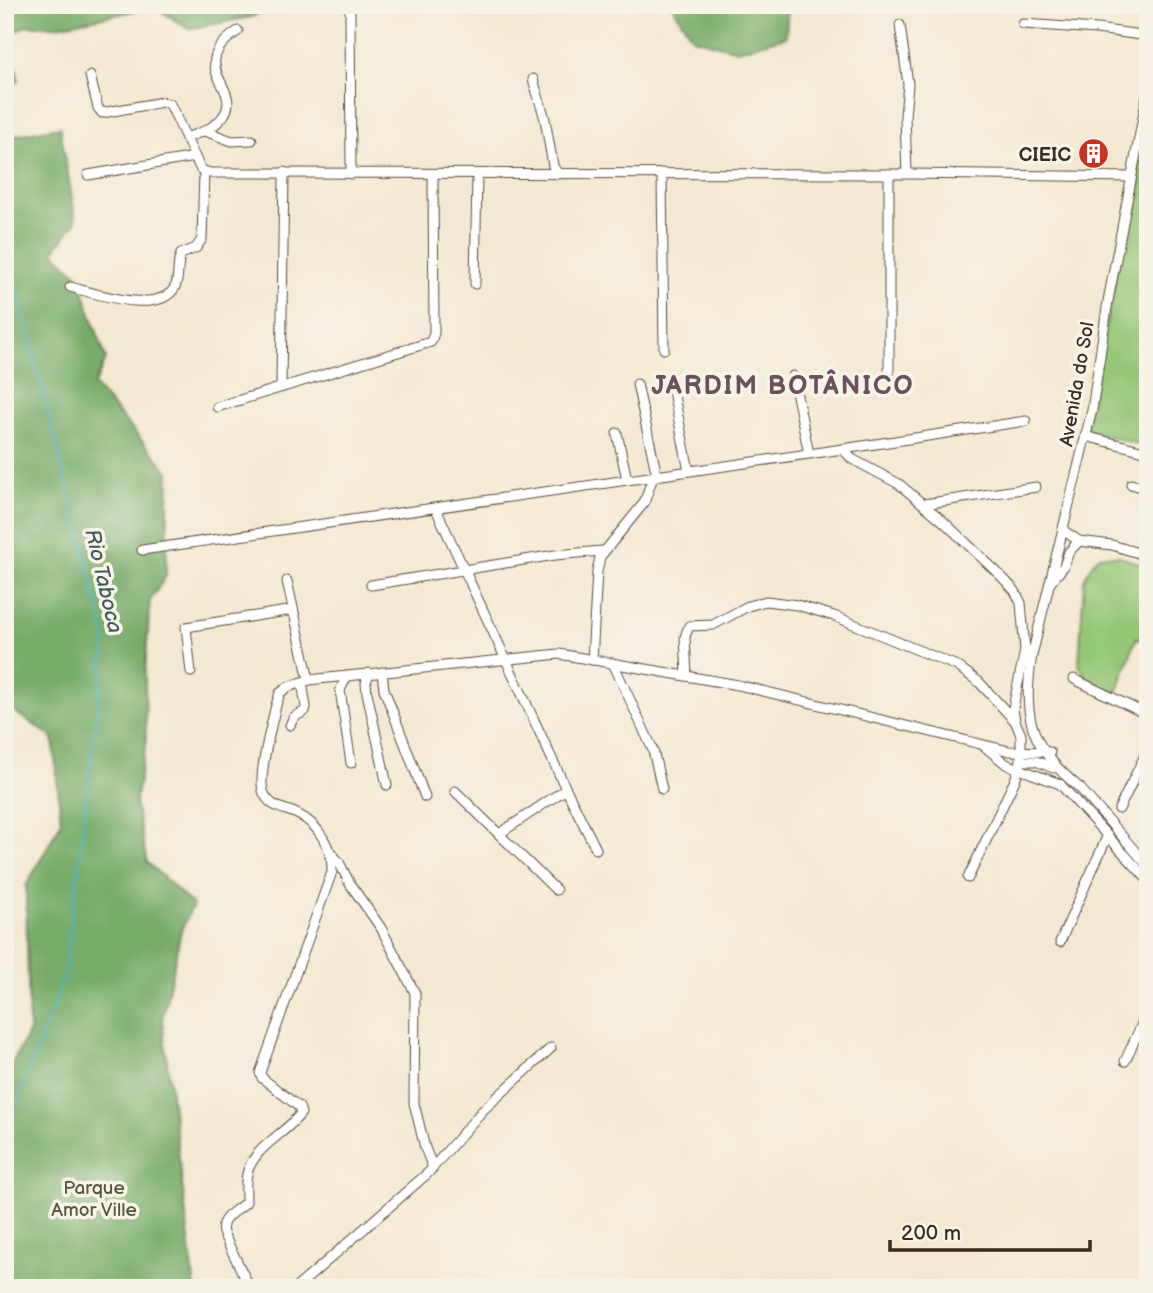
<svg xmlns="http://www.w3.org/2000/svg" width="1153" height="1293" viewBox="0 0 1153 1293" font-family="'Balsamiq Sans',sans-serif">
<style>
.green{fill:#94c676;stroke:#68784a;stroke-width:2}
.forest{fill:#77ab67;stroke:#596a42;stroke-width:2}
.lines{fill:none;stroke-linecap:round;stroke-linejoin:round}
.stream{stroke:#47b3c4;stroke-width:2}
.minor-casing{stroke:#574639;stroke-width:11}
.minor{stroke:#fff;stroke-width:9}
.labels{text-anchor:middle;stroke-width:7;stroke-linejoin:round;paint-order:stroke}
.poi-label{font-size:19px;font-weight:bold;fill:#3b2a1e;stroke:#f7f3e8;text-anchor:end}
.street-label{font-size:19px;fill:#3b2a1e;stroke:#f7f3e8}
.park-label{font-size:19px;fill:#565938;stroke:#f7f3e8}
.water-label{font-size:21px;font-style:italic;fill:#3f5a58;stroke:#f7f3e8}
.district-label{font-size:26px;font-weight:bold;letter-spacing:2px;fill:#6a515c;stroke:#f7f3e8}
</style>
<rect width="100%" height="100%" fill="#f7f3e8"/>
<filter id="ink" filterUnits="userSpaceOnUse"><feTurbulence type="fractalNoise" baseFrequency=".0143" numOctaves="2"/><feDisplacementMap in="SourceGraphic" scale="14" xChannelSelector="R" yChannelSelector="G"/><feConvolveMatrix kernelMatrix="1 2 1 2 8 2 1 2 1" color-interpolation-filters="sRGB"/></filter>
<filter id="wash" filterUnits="userSpaceOnUse"><feTurbulence type="fractalNoise" baseFrequency=".00686" numOctaves="4" result="noise"/><feDisplacementMap in="SourceGraphic" scale="28" xChannelSelector="R" yChannelSelector="G"/><feGaussianBlur stdDeviation="1.57" result="paint"/><feColorMatrix in="noise" values="0 0 0 0 0 0 0 0 0 0 0 0 0 0 0 0 0 1.4 0 .05"/><feComposite in="paint" operator="in"/></filter>
<g filter="url(#wash)">
<rect width="100%" height="100%" fill="#f4e8d2"/>
<g class="green">
<polygon points="1148,114 1148,447 1085,430"/>
<polygon points="1101,555 1120,556 1148,567 1148,642 1136,638 1117,693 1088,680 1079,665 1084,579 1094,561"/>
</g>
<g class="forest">
<polygon points="5,5 276,5 251,17 188,29 155,7 57,26 26,26 9,35 19,81 5,84"/>
<polygon points="672,5 788,5 786,37 737,50 692,38"/>
<polygon points="60,127 76,222 53,252 78,275 106,359 94,385 169,472 166,576 150,601 145,674 146,744 135,802 147,862 193,905 181,931 162,1020 195,1288 5,1288 5,1078 29,1031 26,886 61,822 53,738 5,705 5,137"/>
</g>
<g class="lines">
<polyline class="stream" points="5,244 106,638 65,974 5,1135"/>
</g>
</g>
<g filter="url(#ink)">
<g class="lines">
<defs>
<g id="minor">
<polyline points="350,11 351,174"/>
<polyline points="1023,24 1097,29 1148,36"/>
<polyline points="900,25 908,84 905,116 907,174"/>
<polyline points="90,76 98,108 102,113 162,102 170,104 201,170 210,173 907,174 1131,177"/>
<polyline points="533,79 545,119 553,166 558,174"/>
<polyline points="205,131 232,141 252,140"/>
<path d="M 186,138 C 198,133 211,130 220,120 C 250,89 181,69 238,31"/>
<polyline points="662,173 664,349"/>
<polyline points="88,175 195,157"/>
<polyline points="475,284 477,174"/>
<path d="M 70,287 C 95,293 159,316 175,287 C 180,277 176,265 181,254 L 196,248 L 202,239 L 204,172"/>
<polyline points="889,373 889,174"/>
<polyline points="793,376 809,454"/>
<polyline points="671,381 689,471"/>
<polyline points="637,384 657,476"/>
<polyline points="281,387 284,172"/>
<polyline points="217,407 431,342 434,333 433,174"/>
<polyline points="617,433 627,480"/>
<polyline points="1085,436 1148,452"/>
<polyline points="843,449 852,459 899,484 943,521 1001,576 1015,591 1021,603 1025,650 1013,708 1015,721 1021,735 1021,761 1015,780 968,878"/>
<polyline points="1131,484 1148,489"/>
<polyline points="924,504 1036,487"/>
<polyline points="436,509 566,789 596,849"/>
<polyline points="1064,531 1079,541 1112,545 1148,556"/>
<polyline points="142,550 843,449 1026,421"/>
<polyline points="287,581 309,680"/>
<polyline points="1051,582 1064,566 1069,552 1079,541"/>
<polyline points="371,585 555,555 602,551"/>
<polyline points="592,660 597,572 600,557 644,503 653,477"/>
<polyline points="613,663 653,750 662,789"/>
<polyline points="191,672 186,627 293,610"/>
<polyline points="382,672 384,689 425,797"/>
<polyline points="369,673 366,683 367,693 387,785"/>
<polyline points="347,676 340,690 351,763"/>
<polyline points="687,676 685,637 689,626 713,625 748,606 766,601 797,605 834,616 957,666 979,682 1013,719"/>
<polyline points="1074,679 1148,715"/>
<polyline points="290,725 294,717 305,711 306,707 302,682"/>
<polyline points="984,746 1006,764 1060,784 1148,880"/>
<polyline points="1021,761 1036,761 1053,768"/>
<polyline points="1079,787 1148,866"/>
<path d="M 1081,789 C 1030,747 1022,719 1032,655 L 1092,410 L 1108,301 L 1148,91"/>
<polyline points="455,791 556,890"/>
<polyline points="1119,809 1148,749"/>
<polyline points="499,834 566,789"/>
<polyline points="330,851 339,862 350,884 381,928 415,993 414,1103 425,1148 433,1168"/>
<polyline points="1060,942 1107,837"/>
<polyline points="1125,1061 1148,1011"/>
<path d="M 250,1288 L 223,1233 C 219,1217 236,1212 246,1202 C 246,1193 245,1183 247,1174 C 253,1147 286,1134 301,1113 L 299,1107 L 262,1078 L 260,1073 L 332,872 C 333,849 319,824 297,814 C 284,808 269,808 263,791 C 258,774 272,723 276,705 L 280,693 L 288,687 L 309,680 L 559,654 L 738,685 L 1009,751 L 1050,752"/>
<polyline points="296,1288 428,1173 482,1111 551,1048"/>
</g>
</defs>
<use href="#minor" class="minor-casing"/>
<use href="#minor" class="minor"/>
</g>
</g>
<defs>
<symbol id="building-disc" viewBox="-11 -11 22 22"><circle r="9.5" fill="#c8321e" stroke="#f7f3e8"/><path d="M-4-6H4V6H1V3H-1V6H-4ZM-2.5-4.3h1.7v1.8h-1.7ZM.8-4.3h1.7v1.8H.8ZM-2.5-1h1.7V.8h-1.7ZM.8-1h1.7V.8H.8Z" fill="#fff"/></symbol>
</defs>
<g fill-rule="evenodd">
<use href="#building-disc" x="1076" y="136" width="35" height="35"/>
</g>
<g class="labels">
<g class="poi-label">
<text x="1071" y="161">CIEIC</text>
</g>
<g class="street-label">
<text transform="translate(1076 384) rotate(-80)" y="7">Avenida do Sol</text>
</g>
<g class="park-label">
<text x="94" y="1194">Parque<tspan x="94" dy="22">Amor Ville</tspan></text>
</g>
<g class="water-label">
<text transform="translate(104 581) rotate(77)" y="7">Rio Taboca</text>
</g>
<g class="district-label">
<text x="783" y="394">JARDIM BOTÂNICO</text>
</g>
</g>
<rect width="1153" height="1293" fill="none" stroke="#f7f3e8" stroke-width="28"/>
<path d="M890 1240v10h200v-10" fill="none" stroke="#3b2a1e" stroke-width="3.5"/>
<text x="901" y="1240" font-size="21" fill="#3b2a1e" stroke="#f7f3e8" stroke-width="5" paint-order="stroke">200 m</text>
</svg>
